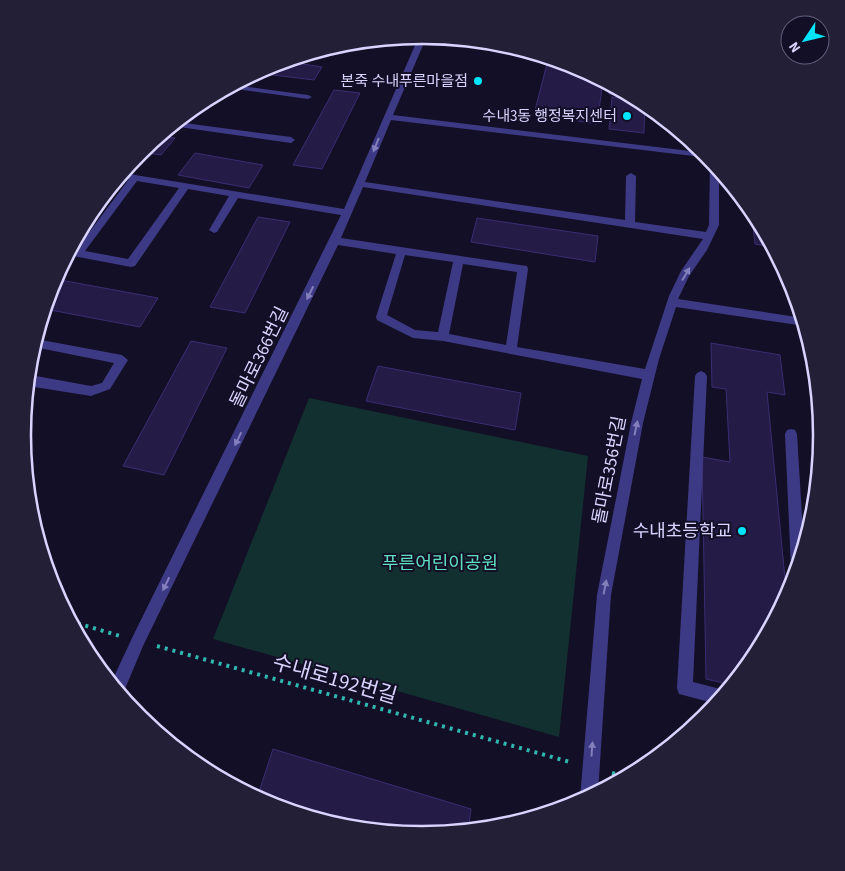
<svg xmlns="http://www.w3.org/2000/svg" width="845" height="871" viewBox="0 0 845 871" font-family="'Source Sans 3','Noto Sans KR',sans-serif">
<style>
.green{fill:#12302f}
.building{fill:#241b47;stroke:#3b2d73}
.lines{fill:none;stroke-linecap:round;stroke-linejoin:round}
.path{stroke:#2fb8b0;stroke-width:4;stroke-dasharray:3 5;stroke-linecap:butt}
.minor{fill:#3d3a85;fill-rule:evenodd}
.oneway{fill:#837fbc}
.poi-dot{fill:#00e5ff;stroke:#130f26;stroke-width:2}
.labels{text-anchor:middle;stroke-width:4;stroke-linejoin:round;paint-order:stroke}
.far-poi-label{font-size:15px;fill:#d9d4ff;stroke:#130f26;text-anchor:end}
.street-label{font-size:18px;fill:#d9d4ff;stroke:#130f26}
.poi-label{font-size:18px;fill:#d9d4ff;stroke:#130f26;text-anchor:end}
.park-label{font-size:18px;fill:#5fe0c0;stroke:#130f26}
.near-street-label{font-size:21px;fill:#d9d4ff;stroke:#130f26}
.rim{fill:none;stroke:#d9d4ff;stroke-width:2.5}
</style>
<rect width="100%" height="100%" fill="#130f26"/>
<polygon class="green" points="309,398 588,456 559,737 213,639"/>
<g class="building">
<polygon points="284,61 322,67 314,80 257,73"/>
<polygon points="547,64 579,68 603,81 597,124 534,114"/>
<polygon points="610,85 634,97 609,94"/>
<polygon points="334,90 360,93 322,169 293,165"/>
<polygon points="612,97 641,101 645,103 644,133 609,129"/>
<polygon points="161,136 175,138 161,155 141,152"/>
<polygon points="195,153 263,165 249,188 178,175"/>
<polygon points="751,208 755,214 773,247 755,244"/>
<polygon points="258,217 290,222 245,313 210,307"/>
<polygon points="477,218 598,236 595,262 471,242"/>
<polygon points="55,279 158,298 140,327 45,309"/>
<polygon points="191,341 227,348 164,475 123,466"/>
<polygon points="711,343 780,355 785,395 767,392 787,599 755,658 732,685 706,679 702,457 730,462 726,389 712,387"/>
<polygon points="378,366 521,393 515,430 366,401"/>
<polygon points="273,749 471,809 468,831 422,835 344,828 269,805 257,798"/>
</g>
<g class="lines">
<g class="path">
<polyline points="70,621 120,636"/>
<polyline points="157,646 570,762"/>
<polyline points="612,773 629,777"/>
</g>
<g class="minor">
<path d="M 419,36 L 427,36 L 393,115 L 706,153 L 710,158 L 391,120 L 365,182 L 625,220 L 626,176 L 631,173 L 636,176 L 635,222 L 706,232 L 709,225 L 710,163 L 712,161 L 719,169 L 719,225 L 707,250 L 689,276 L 678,299 L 803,318 L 805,326 L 676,307 L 659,359 L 643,423 L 611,595 L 598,793 L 582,802 L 580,798 L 597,595 L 631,423 L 642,379 L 443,341 L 413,338 L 377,320 L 376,317 L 396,254 L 338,245 L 143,646 L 122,696 L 111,683 L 133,636 L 341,215 L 238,198 L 217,232 L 214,233 L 209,230 L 229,196 L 188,189 L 135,266 L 131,267 L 68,255 L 71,249 L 76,250 L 129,179 L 119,177 L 123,173 L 344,209 ZM 137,181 L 179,188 L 128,259 L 85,251 ZM 363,187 L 703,239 L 681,271 L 669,296 L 645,369 L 517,347 L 528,269 L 527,266 L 341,238 ZM 405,255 L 453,262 L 438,332 L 415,330 L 387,315 ZM 463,264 L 517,272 L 506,345 L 449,334 Z"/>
<polygon points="234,85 308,95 312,97 308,99 228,88"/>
<polygon points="177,122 291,137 295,140 291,143 172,126"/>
<polygon points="36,339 122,355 128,360 110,389 91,396 28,386 28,376 36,376 91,386 102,383 114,363 34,347"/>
<polygon points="701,371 705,373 707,376 693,682 728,691 717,704 679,694 677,688 695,376 697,373"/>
<polygon points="791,429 795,430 797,434 804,549 796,574 793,573 791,568 785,434 787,430"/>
</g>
</g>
<defs><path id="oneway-solid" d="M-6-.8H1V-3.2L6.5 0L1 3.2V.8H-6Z" transform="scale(1.25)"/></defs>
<g class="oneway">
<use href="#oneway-solid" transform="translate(376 145) rotate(112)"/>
<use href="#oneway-solid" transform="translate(686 274) rotate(-59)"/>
<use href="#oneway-solid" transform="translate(310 293) rotate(116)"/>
<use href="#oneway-solid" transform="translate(636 428) rotate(-78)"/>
<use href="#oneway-solid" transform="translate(238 439) rotate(116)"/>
<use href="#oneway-solid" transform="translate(166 584) rotate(116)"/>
<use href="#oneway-solid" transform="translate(605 587) rotate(-79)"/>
<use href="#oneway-solid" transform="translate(592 749) rotate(-86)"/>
</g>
<g class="poi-dot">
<circle cx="478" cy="81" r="5"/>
<circle cx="627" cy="116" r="5"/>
<circle cx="742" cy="531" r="5"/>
</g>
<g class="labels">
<g class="far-poi-label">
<text x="468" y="86">본죽 수내푸른마을점</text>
<text x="617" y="121">수내3동 행정복지센터</text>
</g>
<g class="street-label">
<text transform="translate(259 357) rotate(-64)" y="6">돌마로366번길</text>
<text transform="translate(609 470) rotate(-79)" y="6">돌마로356번길</text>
</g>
<g class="poi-label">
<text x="732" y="537">수내초등학교</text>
</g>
<g class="park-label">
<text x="440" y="569">푸른어린이공원</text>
</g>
<g class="near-street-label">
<text transform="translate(335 679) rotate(16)" y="7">수내로192번길</text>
</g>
</g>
<path d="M0 0H845V871H0ZM31 435a391 391 0 1 1 782 0a391 391 0 1 1-782 0Z" fill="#231f37" fill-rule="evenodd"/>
<path class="rim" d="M31 435a391 391 0 1 1 782 0a391 391 0 1 1-782 0Z"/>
<g transform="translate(805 40) rotate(235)"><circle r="24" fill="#130f26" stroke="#625e7d"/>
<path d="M0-4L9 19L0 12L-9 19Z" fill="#00e5ff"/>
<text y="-8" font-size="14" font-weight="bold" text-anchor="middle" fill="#d9d4ff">N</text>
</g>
</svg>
